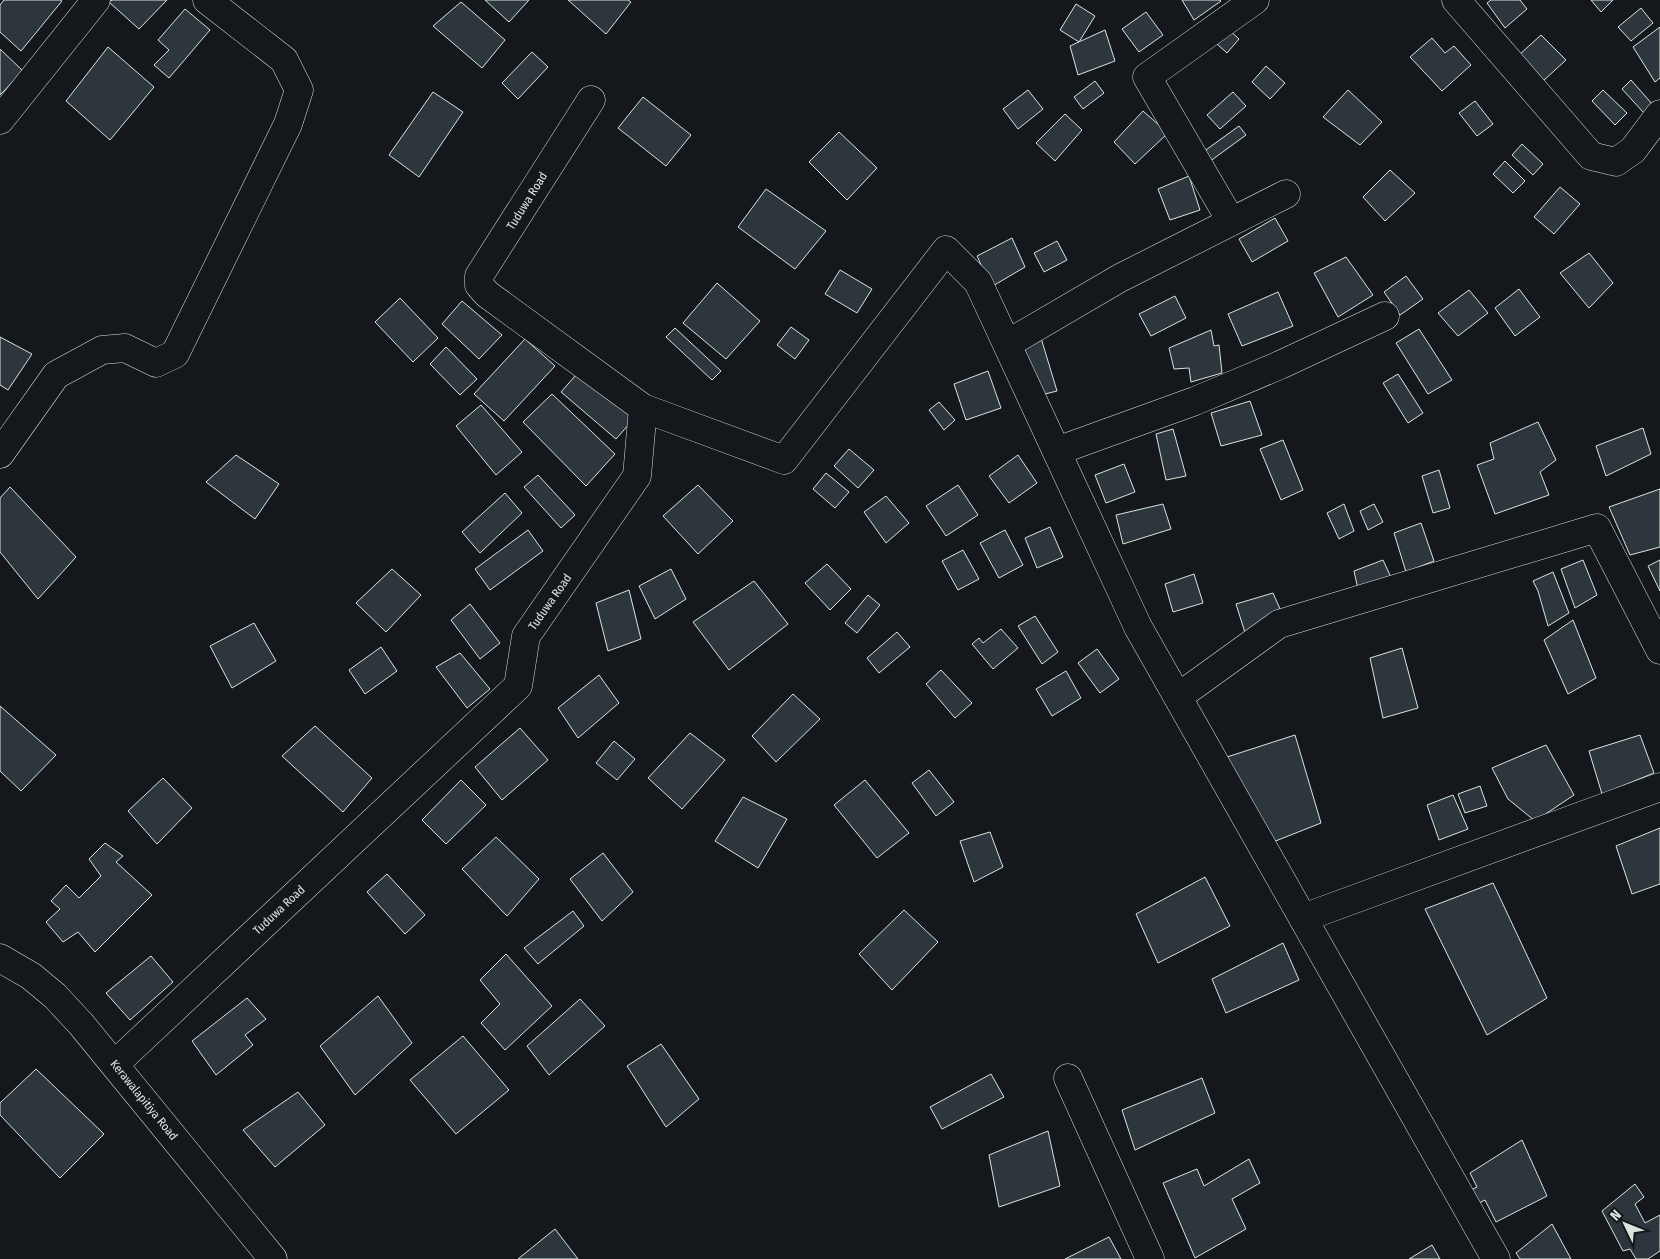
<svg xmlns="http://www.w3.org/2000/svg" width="1660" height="1259" viewBox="0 0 1660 1259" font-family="'Fira Sans Condensed',sans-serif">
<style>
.building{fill:#2c363c;stroke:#d8e6dc}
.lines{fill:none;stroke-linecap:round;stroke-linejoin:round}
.street-casing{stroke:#d8e6dc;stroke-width:29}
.secondary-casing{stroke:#d8e6dc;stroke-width:29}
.street{stroke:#14181c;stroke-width:28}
.secondary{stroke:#14181c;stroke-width:28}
.labels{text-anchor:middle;stroke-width:4;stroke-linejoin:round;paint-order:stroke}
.street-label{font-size:12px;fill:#d8e6dc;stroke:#14181c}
</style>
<rect width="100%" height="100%" fill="#14181c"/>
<g class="building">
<polygon points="4,0 60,0 62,1 21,51 0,32 0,5"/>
<polygon points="112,0 167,0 139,29 109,2"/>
<polygon points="485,0 529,0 509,22"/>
<polygon points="568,0 628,0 631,2 606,34"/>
<polygon points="1182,0 1220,0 1221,1 1194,20"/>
<polygon points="1491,0 1520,0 1527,9 1505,28 1487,3"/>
<polygon points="1591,0 1613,0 1601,12"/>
<polygon points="461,2 505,40 482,68 433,26"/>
<polygon points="1076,4 1095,16 1079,42 1060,30"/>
<polygon points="1641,8 1653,23 1631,41 1618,27"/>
<polygon points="185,9 210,30 169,78 154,65 169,50 158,40"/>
<polygon points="1146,12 1163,35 1139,52 1122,29"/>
<polygon points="1660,27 1660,78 1655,82 1633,47"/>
<polygon points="1105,30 1115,61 1078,75 1070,46"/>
<polygon points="1229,30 1239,39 1227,53 1217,44"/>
<polygon points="1541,35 1566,60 1543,81 1519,55"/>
<polygon points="1432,38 1445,53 1454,46 1471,65 1442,91 1410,57"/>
<polygon points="108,47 154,87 110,140 66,101"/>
<polygon points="0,49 23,71 0,95"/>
<polygon points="532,52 548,67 518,99 502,83"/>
<polygon points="1266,66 1285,83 1270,99 1252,82"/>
<polygon points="1631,80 1653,105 1644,113 1622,89"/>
<polygon points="1095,81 1104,93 1083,109 1074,97"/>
<polygon points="1028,90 1043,109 1018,129 1003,109"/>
<polygon points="1348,90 1382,122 1360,145 1323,117"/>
<polygon points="1603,90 1627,113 1615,125 1592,101"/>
<polygon points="433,92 463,112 419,177 389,155"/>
<polygon points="1233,92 1246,106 1220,129 1207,115"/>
<polygon points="643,97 691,135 666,166 618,128"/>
<polygon points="1475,101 1493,124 1477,136 1459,113"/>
<polygon points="1143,111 1168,133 1135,164 1114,142"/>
<polygon points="1065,114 1082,130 1055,161 1036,143"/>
<polygon points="1239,126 1246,135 1209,162 1203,152"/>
<polygon points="839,132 877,168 847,200 809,162"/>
<polygon points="1522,144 1543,164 1533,175 1512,155"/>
<polygon points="1505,161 1525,181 1513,193 1493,174"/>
<polygon points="1390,170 1415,193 1385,221 1363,197"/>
<polygon points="1189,176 1200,210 1170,220 1158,189"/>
<polygon points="1560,187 1580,204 1554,234 1534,217"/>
<polygon points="766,189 826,231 795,269 738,227"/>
<polygon points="1275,218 1288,241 1252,262 1239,239"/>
<polygon points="1012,238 1025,267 991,287 977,256"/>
<polygon points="1057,241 1067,260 1044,272 1034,253"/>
<polygon points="1589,253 1613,283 1589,308 1560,273"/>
<polygon points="1346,257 1373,295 1338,317 1314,273"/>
<polygon points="840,270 872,289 857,313 825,294"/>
<polygon points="1406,276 1423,299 1400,315 1384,292"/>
<polygon points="717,283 760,321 726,359 683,323"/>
<polygon points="1519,289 1540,317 1515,336 1495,308"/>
<polygon points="1469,290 1488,313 1458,336 1438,313"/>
<polygon points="1278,292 1293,326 1242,346 1228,314"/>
<polygon points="1175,296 1186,318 1151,336 1139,314"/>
<polygon points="400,298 438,338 413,362 375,322"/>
<polygon points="462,301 502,335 479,359 442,324"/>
<polygon points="791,327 809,340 795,359 777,345"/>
<polygon points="675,328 721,371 712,380 666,337"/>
<polygon points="1419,329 1452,380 1428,394 1396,343"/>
<polygon points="1211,330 1214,346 1219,345 1222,373 1191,382 1189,368 1174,369 1169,348"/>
<polygon points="0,337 32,354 8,390 0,385"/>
<polygon points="1041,338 1057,391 1037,396 1024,346"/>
<polygon points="525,339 555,366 504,421 474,394"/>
<polygon points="446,347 477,379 460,395 430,364"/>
<polygon points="583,367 638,414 616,439 561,392"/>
<polygon points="988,371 1001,408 966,420 954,384"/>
<polygon points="1398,374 1423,413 1408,423 1383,383"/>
<polygon points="552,394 615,454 586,486 523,422"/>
<polygon points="1250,401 1262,435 1221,446 1211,413"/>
<polygon points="939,402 955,420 944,430 929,410"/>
<polygon points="481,405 522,452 496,475 456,426"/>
<polygon points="1538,422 1556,460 1540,472 1549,495 1495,514 1477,465 1494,459 1490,443"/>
<polygon points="1643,428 1651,454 1606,476 1596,446"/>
<polygon points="1173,429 1186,476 1166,480 1156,434"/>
<polygon points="1283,440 1303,490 1281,500 1260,449"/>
<polygon points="849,449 874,470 858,488 834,466"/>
<polygon points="236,455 279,484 255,519 206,482"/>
<polygon points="1018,455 1037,483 1009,503 989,476"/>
<polygon points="1124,464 1135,492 1106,503 1095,475"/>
<polygon points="1439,470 1450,508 1433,513 1422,476"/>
<polygon points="826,473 849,492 835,508 813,489"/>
<polygon points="538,475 575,515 561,528 524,487"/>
<polygon points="698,485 733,521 698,554 663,516"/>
<polygon points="958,485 978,515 946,536 926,506"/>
<polygon points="10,487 76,557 38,599 0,552 0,498"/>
<polygon points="1660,489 1660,547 1630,555 1609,507"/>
<polygon points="505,493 522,513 480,553 462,532"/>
<polygon points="886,496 909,523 886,543 864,512"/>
<polygon points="1163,504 1171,529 1123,544 1116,515"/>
<polygon points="1344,504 1354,531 1339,539 1327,513"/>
<polygon points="1374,504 1383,522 1368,530 1360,511"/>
<polygon points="1421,523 1434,561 1406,572 1394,533"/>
<polygon points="1050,527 1063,557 1037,568 1025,538"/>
<polygon points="528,530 543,551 490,590 475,569"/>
<polygon points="1005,530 1023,565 999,578 980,543"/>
<polygon points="963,550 979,579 958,590 942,561"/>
<polygon points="1383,560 1394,584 1359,594 1354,571"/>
<polygon points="1583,560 1597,595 1575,608 1561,569"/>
<polygon points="1660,560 1660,591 1648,566"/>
<polygon points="827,564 851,589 830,610 805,583"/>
<polygon points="392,569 421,595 386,632 356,603"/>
<polygon points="671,569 686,599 655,619 639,586"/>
<polygon points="1553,572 1569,613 1548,626 1538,591 1533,581"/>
<polygon points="1194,574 1203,603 1173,612 1165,584"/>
<polygon points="754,581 788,624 729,670 693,622"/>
<polygon points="629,590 641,639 608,651 596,603"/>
<polygon points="1273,593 1284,618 1247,639 1236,604"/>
<polygon points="868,595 880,605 857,633 845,623"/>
<polygon points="470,604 500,643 480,659 451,620"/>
<polygon points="1035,616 1058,652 1042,664 1018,626"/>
<polygon points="1573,620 1596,678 1568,694 1544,640"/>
<polygon points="254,623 276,661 232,688 210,646"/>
<polygon points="1001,629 1018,648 993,669 972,644 979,638 983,643"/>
<polygon points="897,632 910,647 879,673 867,658"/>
<polygon points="381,647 397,671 365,694 349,670"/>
<polygon points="1402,648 1418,708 1383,718 1370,658"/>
<polygon points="1097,649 1119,679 1100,693 1078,663"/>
<polygon points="460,653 490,689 467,708 436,667"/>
<polygon points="941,670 972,703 955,718 926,684"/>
<polygon points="1066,671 1081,698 1052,716 1036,689"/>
<polygon points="599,675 619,703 578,738 558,708"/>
<polygon points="793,694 820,719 776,762 752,736"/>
<polygon points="0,706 56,755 21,791 0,771"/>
<polygon points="315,726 372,778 343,812 282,756"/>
<polygon points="520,728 548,760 502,800 475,767"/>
<polygon points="690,733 725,760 682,809 648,778"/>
<polygon points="1295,735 1321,823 1268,844 1227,757"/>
<polygon points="1640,735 1654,773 1602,794 1589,751"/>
<polygon points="614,741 635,759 617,780 596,763"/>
<polygon points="1546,745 1574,795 1535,821 1508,799 1492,768"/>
<polygon points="929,770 954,802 936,816 912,783"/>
<polygon points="163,778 192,808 157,844 128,811"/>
<polygon points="461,780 486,805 446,844 422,820"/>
<polygon points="865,780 909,833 877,858 834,805"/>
<polygon points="1480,786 1487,806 1465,813 1458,794"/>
<polygon points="1453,795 1468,829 1439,840 1427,805"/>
<polygon points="743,797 787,819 758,868 715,841"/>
<polygon points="1660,828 1660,884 1632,894 1616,846"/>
<polygon points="990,832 1003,867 974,882 960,841"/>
<polygon points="496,837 539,879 507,916 462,869"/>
<polygon points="105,843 123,856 116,862 152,895 95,952 78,932 63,942 46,922 60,909 51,901 66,885 79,898 101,876 89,859"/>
<polygon points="603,853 633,892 602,921 570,879"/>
<polygon points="387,874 425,915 405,934 367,892"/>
<polygon points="1205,877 1230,926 1158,963 1136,914"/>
<polygon points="1493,883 1547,998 1487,1035 1425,909"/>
<polygon points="904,910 938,942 892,990 859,954"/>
<polygon points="573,911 584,926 538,964 524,948"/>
<polygon points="1283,943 1299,980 1226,1013 1212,979"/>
<polygon points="506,954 552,1006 505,1050 481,1023 500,1004 480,980"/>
<polygon points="151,956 173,982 130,1020 106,993"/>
<polygon points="378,996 412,1043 355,1095 320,1046"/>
<polygon points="247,998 266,1019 245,1035 253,1045 216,1075 192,1041"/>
<polygon points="580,999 605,1026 549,1075 527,1046"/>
<polygon points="463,1036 509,1090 456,1134 410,1080"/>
<polygon points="661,1044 699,1099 666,1127 627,1066"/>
<polygon points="36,1069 104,1134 60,1178 0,1115 0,1103"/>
<polygon points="991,1074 1004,1097 942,1129 930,1107"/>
<polygon points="1202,1078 1215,1113 1135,1150 1122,1110"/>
<polygon points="298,1092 325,1125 275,1167 243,1130"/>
<polygon points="1048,1131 1060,1186 999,1207 989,1155"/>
<polygon points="1522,1140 1547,1196 1496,1222 1485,1200 1475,1205 1469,1191 1477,1187 1470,1173"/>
<polygon points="1249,1159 1260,1183 1232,1199 1246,1229 1195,1258 1163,1183 1197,1169 1204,1186"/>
<polygon points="1635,1184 1644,1197 1635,1204 1645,1223 1660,1215 1660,1251 1648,1259 1636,1259 1630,1249 1623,1251 1602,1211"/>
<polygon points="1552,1224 1571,1259 1520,1259 1516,1253"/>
<polygon points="555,1229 578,1259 518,1259"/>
<polygon points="1109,1237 1121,1259 1065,1259"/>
<polygon points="1432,1245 1440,1259 1409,1259"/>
</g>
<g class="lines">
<defs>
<g id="street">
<polyline points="1456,0 1591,156 1616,162 1633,150 1660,114"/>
<polyline points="0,120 96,0"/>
<polyline points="1231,221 1147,77 1255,0"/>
<polyline points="1007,344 1120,278 1286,194"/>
<polyline points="643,408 784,460 946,250 978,282 1138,627 1496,1259"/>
<polyline points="1057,451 1195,401 1280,365 1385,316"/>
<polyline points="0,454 56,375 102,350 125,348 156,363 175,354 288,124 299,90 284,60 207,0"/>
<polyline points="1178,697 1279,624 1597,528 1660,650"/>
<polyline points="1303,918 1660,787"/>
<polyline points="115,1064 518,686 526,636 637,476 643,408 487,294 479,285 479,276 591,100"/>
<polyline points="1068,1078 1150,1259"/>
</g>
<polyline id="secondary" points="0,958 31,976 55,996 81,1024 273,1259"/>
</defs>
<use href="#street" class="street-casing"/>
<use href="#secondary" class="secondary-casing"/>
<use href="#street" class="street"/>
<use href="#secondary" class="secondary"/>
</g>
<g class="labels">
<g class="street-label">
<text transform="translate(527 201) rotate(-58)" y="4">Tuduwa Road</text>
<text transform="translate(550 602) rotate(-55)" y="4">Tuduwa Road</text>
<text transform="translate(279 910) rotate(-43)" y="4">Tuduwa Road</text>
<text transform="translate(144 1100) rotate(51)" y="4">Kerawalapitiya Road</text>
</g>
</g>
<g transform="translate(1625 1224) rotate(313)" stroke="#14181c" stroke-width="4" paint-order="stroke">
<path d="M0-4L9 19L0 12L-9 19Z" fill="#d8e6dc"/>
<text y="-8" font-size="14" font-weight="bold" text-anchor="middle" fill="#d8e6dc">N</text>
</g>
</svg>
